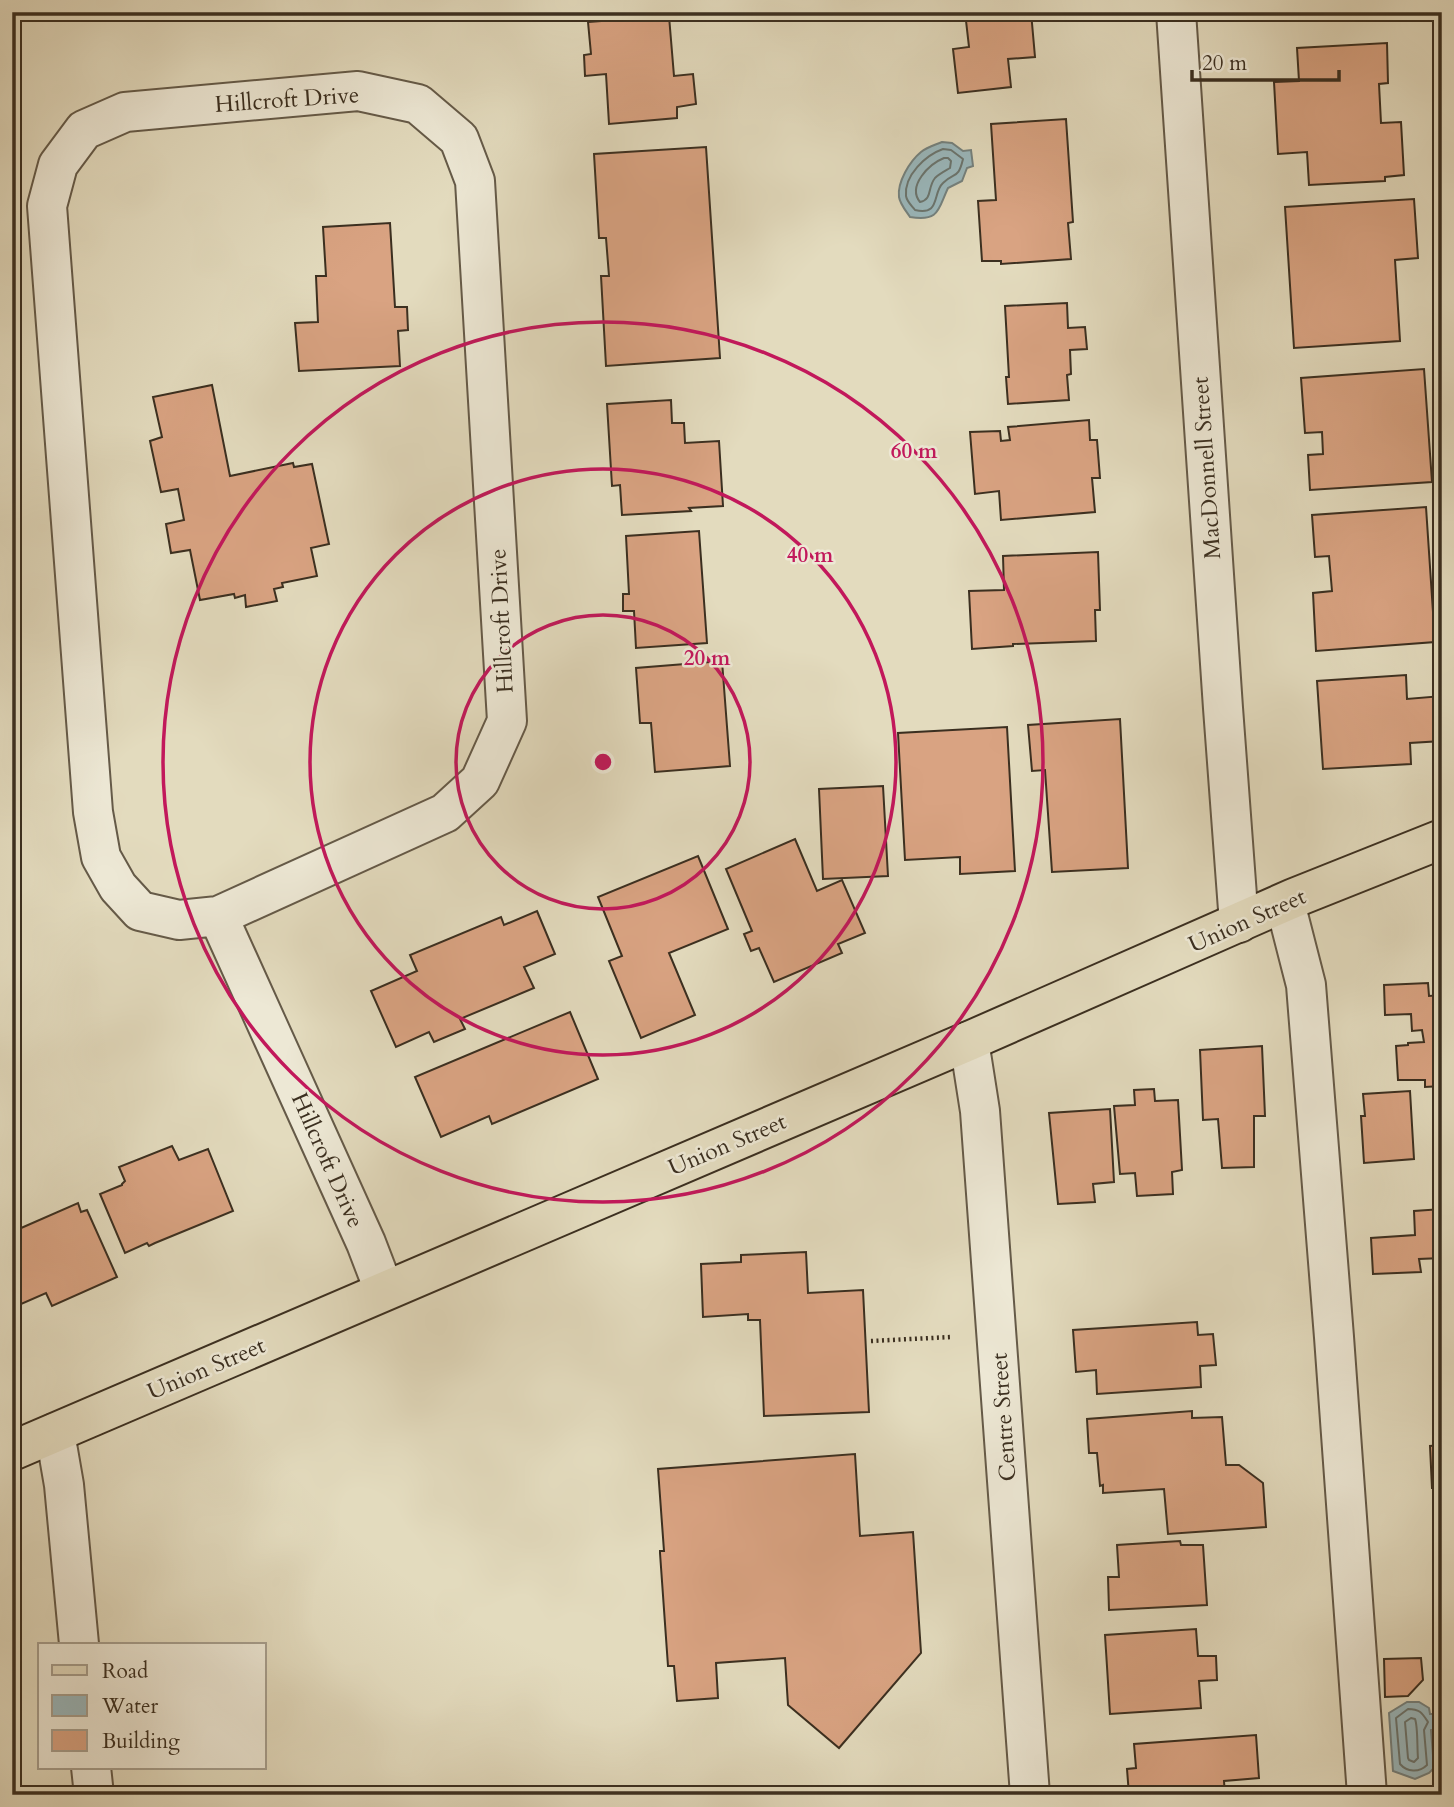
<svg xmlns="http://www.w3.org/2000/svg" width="1454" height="1807" viewBox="0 0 1454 1807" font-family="Cardo,serif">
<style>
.water{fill:#9ab8bd;stroke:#74817e;stroke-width:2}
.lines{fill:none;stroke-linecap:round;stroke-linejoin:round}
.shore{stroke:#6a746e;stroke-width:2}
.building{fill:#d9a382;stroke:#3b2f20;stroke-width:2}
.minor-casing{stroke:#655a48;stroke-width:42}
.major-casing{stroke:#3b2f20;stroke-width:42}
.path{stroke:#3b2f20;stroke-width:4.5;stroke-dasharray:2 3.5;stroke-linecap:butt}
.minor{stroke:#ede8d5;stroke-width:38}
.major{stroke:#e3dbbe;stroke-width:38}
.ring{fill:none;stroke:#c2185b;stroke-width:3.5}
.labels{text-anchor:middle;stroke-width:5;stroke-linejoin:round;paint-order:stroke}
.street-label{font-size:23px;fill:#3b2f20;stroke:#ede8d5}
.centre{fill:#c2185b;stroke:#ede8d5;stroke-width:3.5}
.ring-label{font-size:21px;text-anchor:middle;font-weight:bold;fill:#c2185b;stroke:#ede8d5;stroke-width:5;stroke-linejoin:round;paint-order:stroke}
</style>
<rect width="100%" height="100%" fill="#e3dbbe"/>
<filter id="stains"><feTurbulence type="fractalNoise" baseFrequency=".00286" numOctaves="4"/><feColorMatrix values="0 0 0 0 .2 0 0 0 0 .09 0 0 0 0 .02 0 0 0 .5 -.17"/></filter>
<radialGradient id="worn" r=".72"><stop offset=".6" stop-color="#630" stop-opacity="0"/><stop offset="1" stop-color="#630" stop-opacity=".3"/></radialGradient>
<g class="water">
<path d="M 942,142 L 952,143 L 963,151 L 971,150 L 973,166 L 967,168 L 962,181 L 948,188 C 938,209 940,222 910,217 C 906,211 900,204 899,197 C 897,182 910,161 921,152 C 927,147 935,145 942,142 Z"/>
<polygon points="1407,1702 1419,1702 1429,1708 1430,1714 1438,1714 1439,1729 1431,1730 1434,1768 1429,1773 1415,1779 1393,1771 1389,1713"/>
</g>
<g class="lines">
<g class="shore">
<path d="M 943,149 L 951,150 L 963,159 C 958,180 955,171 943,183 C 932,193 941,216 915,210 C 912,206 907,202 906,196 C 904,175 926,155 943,149 Z"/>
<path d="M 944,158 L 948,158 L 951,161 L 950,168 C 945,171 939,174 935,178 C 927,188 933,199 920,202 C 907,186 929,164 944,158 Z"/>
<path d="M 1408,1709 C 1420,1709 1422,1713 1428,1722 L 1424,1730 L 1427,1765 C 1419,1773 1407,1772 1400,1764 L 1396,1718 Z"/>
<path d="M 1411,1718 L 1415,1719 C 1418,1726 1417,1749 1418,1758 L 1414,1762 L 1409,1760 L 1408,1758 L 1405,1722 Z"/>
</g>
</g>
<g class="building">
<polygon points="965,12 1031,12 1035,57 1008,59 1011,87 958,93 953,49 969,47"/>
<polygon points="1301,12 1367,12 1367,13 1301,18"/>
<polygon points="669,16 674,76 693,74 696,104 677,107 677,118 609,124 606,74 585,76 584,55 591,54 588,22"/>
<polygon points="1387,43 1388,83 1379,84 1381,123 1401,122 1404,175 1385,177 1385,181 1309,185 1307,152 1278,154 1274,82 1299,81 1297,48"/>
<polygon points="1066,119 1073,222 1068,223 1071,259 1001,264 1001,261 982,261 978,201 996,200 991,124"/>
<polygon points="706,147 720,358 606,366 601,276 609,276 606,238 599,238 594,154"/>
<polygon points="1414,199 1418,258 1395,260 1400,341 1294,348 1285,207"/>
<polygon points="390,223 395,307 407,307 408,330 398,331 400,366 299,371 295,323 318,322 316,276 326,276 323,227"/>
<polygon points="1067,303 1068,328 1085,327 1087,349 1070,350 1071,374 1067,375 1069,400 1008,404 1006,377 1009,377 1005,306"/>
<polygon points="1424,369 1432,482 1310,490 1308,455 1323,454 1322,432 1305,433 1301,378"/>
<polygon points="212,385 230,476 293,463 294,467 312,464 329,544 311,548 317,576 282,583 283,587 274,589 277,601 246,607 245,595 235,598 234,594 200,600 190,550 171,553 166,524 184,520 178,489 161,492 150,441 162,437 153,397"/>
<polygon points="671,400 672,423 684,423 685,443 719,441 723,506 689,508 691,511 622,515 620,485 612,486 607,404"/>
<polygon points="1089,420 1090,440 1097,440 1100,478 1092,478 1095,512 1001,520 999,491 975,494 970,432 1000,431 1001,441 1010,440 1008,427"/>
<polygon points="1426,507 1435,642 1316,651 1313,593 1332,591 1329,556 1315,557 1312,515"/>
<polygon points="699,531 707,643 636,648 634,611 623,611 623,594 629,594 626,536"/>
<polygon points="1098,552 1100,610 1095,610 1096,641 1013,644 1013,646 972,649 969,591 1004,590 1003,556"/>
<polygon points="722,661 730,766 655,772 651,723 640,723 636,668"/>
<polygon points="1406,675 1407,699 1442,696 1442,741 1410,743 1411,764 1323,769 1317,681"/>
<polygon points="1120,719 1128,868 1052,872 1045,770 1032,771 1028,725"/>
<polygon points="1007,727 1015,871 960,874 960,857 905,860 898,733"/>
<polygon points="883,786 888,876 823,879 819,789"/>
<polygon points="795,839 817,891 842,880 865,933 838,944 842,953 774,982 759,948 751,951 744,934 752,931 726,869"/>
<polygon points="698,856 728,929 669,953 695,1015 641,1038 609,961 622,956 598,897"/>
<polygon points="537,911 555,954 524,967 534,988 460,1019 465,1029 434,1042 429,1032 396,1047 371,991 417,971 410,955 501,917 504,925"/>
<polygon points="1428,983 1429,996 1442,995 1442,1086 1425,1087 1425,1080 1398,1080 1396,1046 1408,1045 1408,1043 1424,1042 1422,1030 1412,1031 1411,1014 1385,1015 1384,985"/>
<polygon points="570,1012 598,1079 492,1124 489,1116 441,1137 415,1077"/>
<polygon points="1262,1046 1265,1116 1254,1116 1254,1167 1222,1168 1218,1119 1203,1120 1200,1050"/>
<polygon points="1154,1089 1155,1101 1178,1100 1182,1170 1172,1172 1173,1194 1137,1196 1135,1173 1120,1174 1114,1106 1135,1105 1134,1090"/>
<polygon points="1410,1091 1414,1159 1364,1163 1361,1116 1365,1116 1363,1094"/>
<polygon points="1110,1109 1114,1182 1093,1184 1095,1202 1058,1204 1049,1113"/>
<polygon points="172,1146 179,1160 208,1149 233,1211 155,1243 149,1246 147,1243 125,1253 100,1194 122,1185 122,1184 125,1181 119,1167"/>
<polygon points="78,1203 81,1212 87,1210 117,1277 52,1306 46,1293 12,1308 12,1232"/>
<polygon points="1442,1209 1442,1258 1419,1259 1421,1272 1373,1274 1371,1238 1415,1235 1414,1211"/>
<polygon points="806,1252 808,1293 863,1290 869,1412 764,1416 760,1320 748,1320 748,1314 703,1317 701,1264 741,1262 741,1255"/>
<polygon points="1442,1279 1442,1316 1439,1317 1437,1280"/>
<polygon points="1197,1322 1198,1335 1213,1334 1216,1365 1200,1366 1201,1387 1097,1394 1096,1370 1076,1372 1073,1330"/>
<polygon points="1192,1411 1192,1418 1222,1417 1226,1465 1239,1465 1263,1483 1266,1527 1168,1534 1164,1489 1103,1493 1103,1485 1100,1486 1097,1453 1089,1453 1087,1419"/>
<polygon points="1442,1445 1442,1488 1432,1488 1430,1446"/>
<polygon points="855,1454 860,1536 913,1532 921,1653 839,1748 788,1705 785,1658 716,1663 718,1698 677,1701 674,1666 668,1666 660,1553 660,1551 664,1551 658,1469"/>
<polygon points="1180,1541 1181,1545 1203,1545 1207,1605 1109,1610 1108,1577 1119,1577 1117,1545"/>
<polygon points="1196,1629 1198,1656 1216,1656 1217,1680 1199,1681 1201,1708 1110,1714 1105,1635"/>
<polygon points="1421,1658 1423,1680 1408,1696 1385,1697 1384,1659"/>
<polygon points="1256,1735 1259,1778 1224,1781 1225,1795 1129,1795 1127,1769 1136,1768 1134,1744"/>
</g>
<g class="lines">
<defs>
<g id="minor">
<polyline points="1176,12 1223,708 1239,923"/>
<polyline points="1285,903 1306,985 1334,1337 1367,1795"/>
<polyline points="218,916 445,813 480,781 507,721 475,181 459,139 418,104 358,91 125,112 84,130 58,165 47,206 93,812 101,857 118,887 140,911 179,920 218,916 366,1243 384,1290"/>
<polyline points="969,1041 980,1111 1030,1795"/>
<polyline points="55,1433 64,1485 79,1644"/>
<polyline points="91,1767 94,1795"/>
</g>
<polyline id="major" points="12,1451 969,1041 1294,898 1442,839"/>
</defs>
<use href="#minor" class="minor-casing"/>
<use href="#major" class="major-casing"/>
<polyline class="path" points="871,1341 951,1337"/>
<use href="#minor" class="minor"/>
<use href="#major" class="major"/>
</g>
<g class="ring">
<circle cx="603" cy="762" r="147"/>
<circle cx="603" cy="762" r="293"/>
<circle cx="603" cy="762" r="440"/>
</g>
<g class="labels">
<g class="street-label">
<text transform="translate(287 99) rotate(-4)" y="8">Hillcroft Drive</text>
<text transform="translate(1206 468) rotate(-94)" y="8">MacDonnell Street</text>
<text transform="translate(501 621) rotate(-93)" y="8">Hillcroft Drive</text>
<text transform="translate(1247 920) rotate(-24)" y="8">Union Street</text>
<text transform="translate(727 1144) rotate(-23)" y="8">Union Street</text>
<text transform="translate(328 1160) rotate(66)" y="8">Hillcroft Drive</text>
<text transform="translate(206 1368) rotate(-23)" y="8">Union Street</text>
<text transform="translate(1003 1417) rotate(-94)" y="8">Centre Street</text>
</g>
</g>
<circle cx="603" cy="762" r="10" class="centre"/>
<g class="ring-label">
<text x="914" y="458">60 m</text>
<text x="810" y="562">40 m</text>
<text x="707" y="665">20 m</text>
</g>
<rect width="1454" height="1807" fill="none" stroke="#e3dbbe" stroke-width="42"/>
<rect x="14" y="14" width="1426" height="1779" fill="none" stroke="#3b2f20" stroke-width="3.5"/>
<rect x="21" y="21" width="1412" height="1765" fill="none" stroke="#3b2f20" stroke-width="2"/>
<rect x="38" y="1643" width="228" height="126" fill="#ede8d5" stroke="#a69e8d" stroke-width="2"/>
<rect x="52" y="1665" width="35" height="10" fill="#e3dbbe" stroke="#a69e8d" stroke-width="2"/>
<text x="102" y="1678" font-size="21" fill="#3b2f20">Road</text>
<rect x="52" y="1695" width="35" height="21" fill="#9ab8bd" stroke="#a69e8d" stroke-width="2"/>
<text x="102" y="1713" font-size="21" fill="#3b2f20">Water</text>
<rect x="52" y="1730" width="35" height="21" fill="#d9a382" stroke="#a69e8d" stroke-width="2"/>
<text x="102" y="1748" font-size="21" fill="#3b2f20">Building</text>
<path d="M1192 70v10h147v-10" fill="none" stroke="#3b2f20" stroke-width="3.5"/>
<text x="1202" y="70" font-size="21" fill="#3b2f20" stroke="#ede8d5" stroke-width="5" paint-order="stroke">20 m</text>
<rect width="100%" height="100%" filter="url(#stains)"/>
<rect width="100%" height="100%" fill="url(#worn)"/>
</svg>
